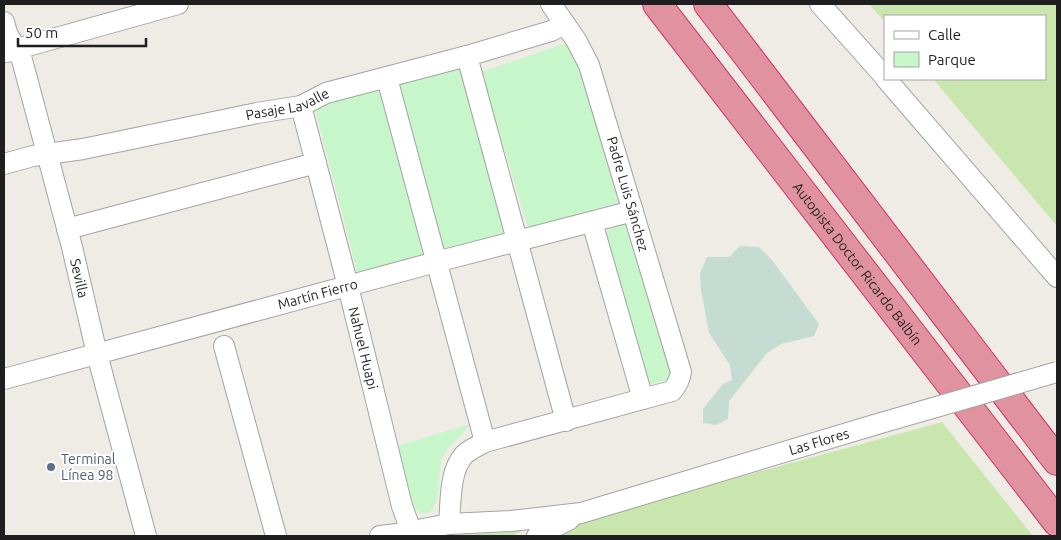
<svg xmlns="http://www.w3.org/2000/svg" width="1061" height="540" viewBox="0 0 1061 540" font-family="Ubuntu,sans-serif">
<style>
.grass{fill:#cae6af}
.wetland{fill:#c4dcd1}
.park{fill:#c6f6c9}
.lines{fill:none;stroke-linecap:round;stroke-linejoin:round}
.minor-casing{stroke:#a3a3a3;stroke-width:22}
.highway-casing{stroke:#d03066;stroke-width:30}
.minor{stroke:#fff;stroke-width:20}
.highway{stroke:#e192a1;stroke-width:28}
.minor-bridge-casing{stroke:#a3a3a3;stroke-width:22;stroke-linecap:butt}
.minor-bridge{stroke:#fff;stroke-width:20}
.service-dot{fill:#5c6f8a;stroke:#fff;stroke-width:2}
.labels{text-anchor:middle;stroke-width:4;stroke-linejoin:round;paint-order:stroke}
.street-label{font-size:14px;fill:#1f1f1f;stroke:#fff}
.service-label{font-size:14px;fill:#4e5e75;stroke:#fff;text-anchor:start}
</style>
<rect width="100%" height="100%" fill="#efece6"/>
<g class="grass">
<polygon points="869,4 1057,4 1057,226 933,79 1045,79 1045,16 885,16 885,22"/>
<polygon points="942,422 1033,536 553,536 596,516"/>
<polygon points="521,531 512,536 432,536 433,536"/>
</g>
<polygon class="wetland" points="740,246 759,247 772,260 819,324 814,336 781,344 767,353 729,401 728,419 716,425 703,423 703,409 723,384 732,380 730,365 709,333 701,290 700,273 707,257 729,257"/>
<g class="park">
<polygon points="570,42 625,201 528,228 481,72"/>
<polygon points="460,67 504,233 444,250 399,84"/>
<polygon points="377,88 381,91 426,252 424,258 363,276 357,271 315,108 319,105"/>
<polygon points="624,224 630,228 672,372 670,379 651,384 646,381 605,233 608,230"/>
<path d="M 470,424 C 463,436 449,444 443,456 C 437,469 442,504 430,512 C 426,514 422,513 418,512 L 413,505 L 398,446 Z"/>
</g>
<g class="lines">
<defs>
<g id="minor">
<polyline points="820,4 885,77"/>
<path id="s1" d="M 4,22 L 7,33 L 22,60 L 72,247 L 97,354 L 146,536"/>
<polyline points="6,52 178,4"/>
<polyline points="467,56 566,421"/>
<polyline points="387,78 485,442"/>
<polyline points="886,79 1057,277"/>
<path id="s2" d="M 301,106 L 348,286 L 402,506 L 413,536"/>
<path id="s3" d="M 4,164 L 33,156 L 83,149 L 257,113 L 301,106 L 326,93 L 467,56 L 551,31 L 565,24"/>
<polyline points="592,222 643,399"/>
<polyline points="67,229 316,163"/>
<polyline points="224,346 276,536"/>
<path id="s4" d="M 4,379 L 436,262 L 633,211"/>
<path d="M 449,524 C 451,503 449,471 464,455 C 470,449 478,446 485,442 L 672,391 C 677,385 680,380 681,372 L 589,65 L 576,40 L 551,4"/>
<path id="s5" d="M 397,534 L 449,524 L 511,521 L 581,513 L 874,425"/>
<polyline points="380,536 397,534 405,536"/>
<polyline points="537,536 570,519"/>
</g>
<g id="highway">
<path id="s6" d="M 657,4 L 1057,522"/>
<polyline points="708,4 1057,461"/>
</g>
</defs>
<use href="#minor" class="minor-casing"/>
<use href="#highway" class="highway-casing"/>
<use href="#minor" class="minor"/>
<use href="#highway" class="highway"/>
<defs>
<polyline id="minor-bridge" points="874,425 1057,372"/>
</defs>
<use href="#minor-bridge" class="minor-bridge-casing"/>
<use href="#minor-bridge" class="minor-bridge"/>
</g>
<circle class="service-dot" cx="51" cy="467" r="5"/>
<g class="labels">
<g class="street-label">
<text dy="5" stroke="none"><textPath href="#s3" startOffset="290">Pasaje Lavalle</textPath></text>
<text transform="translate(628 194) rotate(74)" y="5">Padre Luis Sánchez</text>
<text dy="5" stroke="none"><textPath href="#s6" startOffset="328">Autopista Doctor Ricardo Balbín</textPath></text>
<text dy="5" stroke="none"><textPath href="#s1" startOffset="268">Sevilla</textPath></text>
<text dy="5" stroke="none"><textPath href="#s4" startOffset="325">Martín Fierro</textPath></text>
<text dy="5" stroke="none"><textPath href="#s2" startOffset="250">Nahuel Huapi</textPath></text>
<text dy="5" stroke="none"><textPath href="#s5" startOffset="434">Las Flores</textPath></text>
</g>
<g class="service-label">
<text x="61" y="464">Terminal<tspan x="61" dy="16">Línea 98</tspan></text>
</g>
</g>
<rect width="1061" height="540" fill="none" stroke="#1f1f1f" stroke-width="10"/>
<rect x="884" y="15" width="162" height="65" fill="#ffffff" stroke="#a5a5a5"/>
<rect x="894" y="31" width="25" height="8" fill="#ffffff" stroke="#a5a5a5"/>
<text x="928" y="40" font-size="15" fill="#1f1f1f">Calle</text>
<rect x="894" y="52" width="25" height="15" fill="#c6f6c9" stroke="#a5a5a5"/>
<text x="928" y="65" font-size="15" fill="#1f1f1f">Parque</text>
<path d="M18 38v8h128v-8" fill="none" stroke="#1f1f1f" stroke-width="2.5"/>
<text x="25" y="38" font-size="15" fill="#1f1f1f" stroke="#ffffff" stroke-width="4" paint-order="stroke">50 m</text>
</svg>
